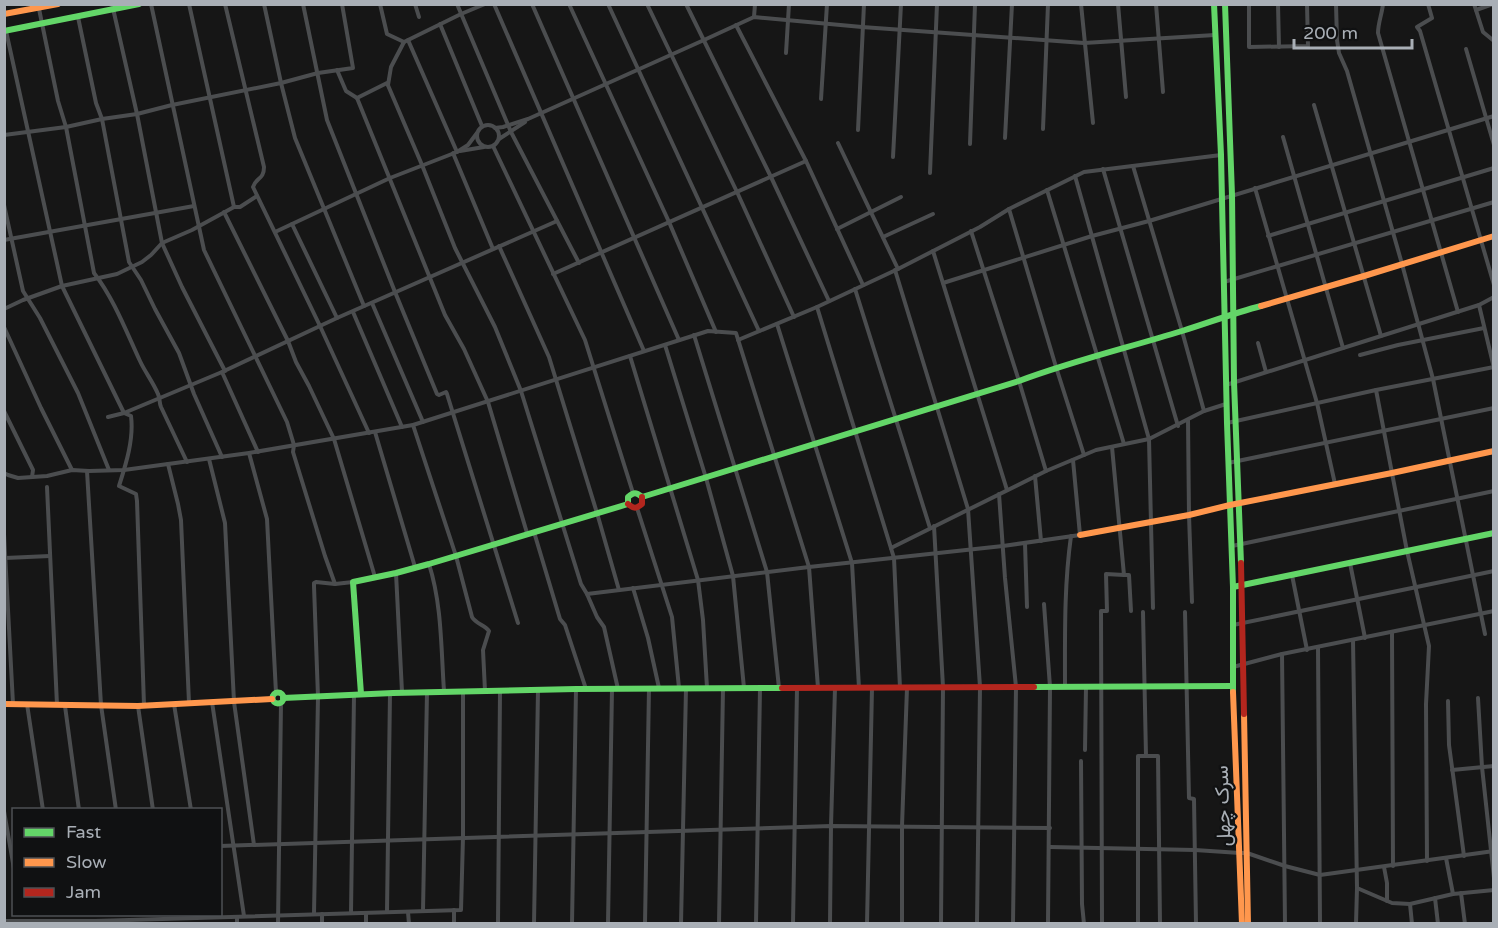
<svg xmlns="http://www.w3.org/2000/svg" width="1498" height="928" viewBox="0 0 1498 928" font-family="'Varela Round',Vazirmatn,sans-serif">
<style>
.lines{fill:none;stroke-linecap:round;stroke-linejoin:round}
.street{stroke:#4b4d4f;stroke-width:4}
.fast{stroke:#63d668;stroke-width:6}
.slow{stroke:#ff974d;stroke-width:6}
.jam{stroke:#b3261e;stroke-width:6}
.labels{text-anchor:middle;stroke-width:4.5;stroke-linejoin:round;paint-order:stroke}
.street-label{font-size:20px;fill:#a9afb6;stroke:#101112}
</style>
<rect width="100%" height="100%" fill="#161616"/>
<g class="lines">
<g class="street">
<path d="M 38,4 L 58,101 L 66,127 L 94,273 C 114,299 126,331 140,361 C 145,372 153,382 158,394 C 160,398 159,402 161,407 L 187,462"/>
<polyline points="112,4 137,114 162,243 182,287 225,371"/>
<polyline points="151,4 204,250 287,422 294,445 293,452 325,556 335,584"/>
<polyline points="189,4 234,207"/>
<path d="M 225,4 L 264,167 C 264,180 256,177 253,187 L 320,326 L 369,433"/>
<polyline points="264,4 281,83 318,73 353,68 342,4"/>
<polyline points="303,4 327,120 395,292 437,394 439,395 446,392 447,394 518,623"/>
<polyline points="380,4 387,34 404,42"/>
<polyline points="415,4 419,17"/>
<polyline points="457,4 511,132 579,263"/>
<polyline points="494,4 644,351"/>
<polyline points="532,4 679,340"/>
<polyline points="569,4 669,222 716,332"/>
<polyline points="608,4 759,331"/>
<polyline points="647,4 737,192 794,317"/>
<polyline points="686,4 771,177 829,301"/>
<polyline points="1081,4 1093,123"/>
<polyline points="1118,4 1126,97"/>
<polyline points="1156,4 1163,92"/>
<polyline points="1249,4 1249,47 1308,46 1307,4"/>
<polyline points="1278,4 1279,47"/>
<polyline points="1336,4 1337,40 1339,53 1347,71 1402,264 1433,379 1485,634"/>
<path d="M 1383,4 C 1382,14 1378,23 1378,33 L 1458,312"/>
<polyline points="1428,4 1432,18 1417,27 1420,31 1494,285"/>
<polyline points="1474,4 1483,32 1494,41"/>
<polyline points="1476,10 1493,4"/>
<polyline points="78,17 96,103 102,119 129,262 141,280 155,309 179,353 194,394 222,457"/>
<polyline points="754,17 755,4"/>
<polyline points="440,24 482,126"/>
<polyline points="736,25 806,161 863,285"/>
<path d="M 6,31 L 62,286 L 124,413 L 131,416 C 134,439 126,464 119,486 L 136,494 L 137,501 L 144,705"/>
<polyline points="408,40 457,152"/>
<polyline points="1466,49 1494,145"/>
<polyline points="786,53 789,4"/>
<polyline points="337,70 346,91 357,98 387,83 422,165 455,248 495,327 521,391 581,584 587,594 597,617 604,627 618,689"/>
<polyline points="388,85 391,67 404,42 461,14 485,4"/>
<polyline points="357,98 445,315 464,349 488,402 527,533"/>
<polyline points="821,99 827,4"/>
<polyline points="1314,105 1381,336"/>
<circle cx="488" cy="136" r="11"/>
<polyline points="495,128 503,127 528,119 704,40 754,17 862,27 1084,43 1215,35"/>
<polyline points="1043,129 1048,4"/>
<polyline points="858,130 864,4"/>
<polyline points="4,135 66,127 102,119 137,114 172,105 281,83 295,138 364,306"/>
<polyline points="1283,137 1343,348"/>
<polyline points="1005,138 1012,4"/>
<polyline points="499,139 525,122"/>
<polyline points="838,143 898,269"/>
<polyline points="970,144 975,4"/>
<polyline points="493,146 585,340 633,493"/>
<polyline points="460,151 484,147"/>
<polyline points="453,153 493,249"/>
<polyline points="893,157 901,4"/>
<polyline points="1133,166 1182,331 1204,411"/>
<polyline points="1103,169 1178,426"/>
<polyline points="930,173 937,4"/>
<polyline points="1075,176 1149,439 1153,608"/>
<polyline points="1255,188 1317,403 1335,484"/>
<polyline points="1047,190 1124,444"/>
<polyline points="4,205 23,291 40,318 78,393 109,470"/>
<polyline points="1009,209 1056,367 1084,455"/>
<polyline points="224,212 288,341 296,362 309,386 334,439 375,577"/>
<polyline points="292,224 337,318"/>
<polyline points="837,229 901,197"/>
<polyline points="971,231 1019,381 1046,471"/>
<polyline points="275,232 390,178 457,152 468,145 477,133"/>
<polyline points="1268,236 1494,168"/>
<polyline points="883,237 933,214"/>
<polyline points="4,240 194,206"/>
<polyline points="499,246 549,357 597,513 619,590"/>
<polyline points="933,251 1007,490"/>
<polyline points="895,270 968,509 980,687 977,924"/>
<polyline points="553,274 806,161"/>
<polyline points="1224,282 1494,202"/>
<polyline points="943,283 1092,236 1149,221 1494,116"/>
<polyline points="855,289 930,528"/>
<polyline points="372,303 423,422"/>
<polyline points="1479,305 1494,368"/>
<polyline points="817,307 894,558 900,688"/>
<polyline points="4,309 23,300 62,286 117,274 142,262 151,255 162,243 192,230 234,207 240,207 257,196"/>
<polyline points="353,312 402,427"/>
<polyline points="777,324 852,563 859,688"/>
<polyline points="4,327 41,408 72,470"/>
<polyline points="694,335 767,572 779,688"/>
<polyline points="738,340 817,307 898,269 980,227 1009,209 1084,172 1221,155"/>
<polyline points="1258,343 1266,372"/>
<polyline points="665,345 706,478 733,576 744,688"/>
<polyline points="1360,355 1398,345 1484,328"/>
<polyline points="630,356 698,580 703,620 707,688"/>
<polyline points="222,372 258,452"/>
<polyline points="1226,385 1479,305 1494,297"/>
<polyline points="1376,390 1407,551 1429,646 1426,704 1427,861"/>
<polyline points="4,411 33,470 32,477"/>
<polyline points="108,417 124,413 222,372 337,318 557,221"/>
<polyline points="1188,420 1189,515 1192,602"/>
<polyline points="1227,423 1376,390 1494,367"/>
<path d="M 413,425 L 456,556 L 472,617 C 476,624 485,625 489,631 L 483,650 L 485,691"/>
<polyline points="375,432 415,567"/>
<polyline points="249,453 267,519 276,693"/>
<polyline points="209,459 225,523 234,702 254,845"/>
<polyline points="1228,463 1494,408"/>
<polyline points="168,464 249,453 413,425 708,331 736,333 809,567 818,688"/>
<polyline points="87,471 101,705 116,810"/>
<polyline points="4,473 8,475 18,478 47,476 72,470 89,471 124,470 168,464 178,504 181,520 189,703"/>
<polyline points="1035,476 1041,541"/>
<polyline points="47,487 57,705"/>
<polyline points="999,494 1005,578 1016,687 1013,924"/>
<polyline points="637,508 672,617 679,688"/>
<polyline points="934,526 943,687 941,924"/>
<polyline points="534,532 560,619 565,625 586,689"/>
<polyline points="4,534 13,704"/>
<polyline points="1025,543 1027,607"/>
<polyline points="1232,546 1494,491"/>
<polyline points="891,548 1046,471 1096,450 1149,439 1204,411 1226,404"/>
<polyline points="5,558 50,556"/>
<polyline points="1350,563 1365,638"/>
<path d="M 429,564 C 442,605 441,649 444,691"/>
<polyline points="396,573 402,692"/>
<polyline points="1124,575 1129,575 1131,611"/>
<polyline points="1292,575 1307,650"/>
<polyline points="633,588 648,638 659,688"/>
<polyline points="587,594 809,567 1003,546 1080,535 1073,460"/>
<polyline points="1044,604 1050,687 1048,924"/>
<polyline points="1185,612 1189,798 1194,799 1196,924"/>
<polyline points="1233,625 1494,571"/>
<polyline points="1392,633 1393,866"/>
<polyline points="1353,640 1357,888 1356,924"/>
<polyline points="1318,648 1320,924"/>
<polyline points="1282,654 1285,924"/>
<polyline points="1233,667 1282,654 1494,611"/>
<path d="M 1065,687 C 1065,636 1064,586 1071,536"/>
<polyline points="1478,698 1482,767 1494,878"/>
<polyline points="1448,701 1449,745 1464,856"/>
<polyline points="212,702 244,916"/>
<polyline points="27,704 43,810"/>
<polyline points="174,704 191,810"/>
<polyline points="65,706 79,810"/>
<polyline points="138,706 153,810"/>
<polyline points="1085,750 1086,687"/>
<polyline points="1146,756 1158,756 1160,924"/>
<polyline points="1081,761 1082,904 1084,924"/>
<polyline points="1452,770 1494,766"/>
<polyline points="4,811 14,869"/>
<polyline points="220,846 831,826 1050,828"/>
<polyline points="1050,847 1195,850 1240,853 1247,853 1285,866 1320,875 1494,851"/>
<polyline points="1446,858 1453,894"/>
<polyline points="1384,867 1387,883 1387,901"/>
<polyline points="1357,888 1392,903 1410,904 1453,894 1494,890"/>
<polyline points="1461,893 1465,924"/>
<polyline points="1435,898 1438,924"/>
<polyline points="1410,904 1412,924"/>
<polyline points="423,911 427,692"/>
<polyline points="387,912 390,693"/>
<polyline points="408,912 409,924"/>
<polyline points="351,913 354,695"/>
<polyline points="366,913 366,924"/>
<polyline points="314,914 318,697 314,586 314,583 316,582 335,584 353,582"/>
<polyline points="322,914 322,924"/>
<polyline points="237,917 237,924"/>
<polyline points="4,921 95,921 461,910 463,837 463,691"/>
<polyline points="278,924 281,703"/>
<polyline points="454,924 454,910"/>
<polyline points="498,924 500,692"/>
<polyline points="534,924 538,690"/>
<polyline points="572,924 576,689"/>
<polyline points="608,924 612,689"/>
<polyline points="645,924 649,688"/>
<polyline points="681,924 686,688"/>
<polyline points="719,924 723,688"/>
<polyline points="756,924 760,688"/>
<polyline points="793,924 797,688"/>
<polyline points="830,924 831,826 835,688"/>
<polyline points="867,924 872,688"/>
<polyline points="902,924 902,826 907,688"/>
<polyline points="1102,924 1101,611 1107,611 1106,574 1124,575 1112,447"/>
<polyline points="1138,924 1138,756 1146,756 1143,612"/>
</g>
<g class="fast">
<polyline points="1214,4 1221,155 1227,423 1233,587 1233,692"/>
<polyline points="1225,4 1232,195 1234,382 1241,563"/>
<polyline points="4,31 139,4"/>
<path d="M 628,504 L 628,497 C 634,492 636,492 642,497 L 1019,381 C 1072,361 1127,348 1182,331 C 1208,323 1234,313 1261,306"/>
<polyline points="1233,587 1494,533"/>
<polyline points="1034,687 1233,686"/>
<circle cx="278" cy="698" r="5.5"/>
<polyline points="361,694 353,582 396,573 429,564 628,504"/>
<polyline points="283,698 393,693 576,689 782,688"/>
</g>
<g class="slow">
<polyline points="4,14 58,4"/>
<polyline points="1261,306 1364,276 1494,236"/>
<polyline points="1080,535 1189,515 1230,505 1392,473 1494,451"/>
<polyline points="1233,692 1242,924"/>
<polyline points="4,704 138,706 272,699"/>
<polyline points="1244,714 1248,924"/>
</g>
<g class="jam">
<path d="M 628,504 C 634,509 636,509 642,504 L 642,497"/>
<polyline points="1241,563 1244,714"/>
<polyline points="782,688 1034,687"/>
</g>
</g>
<g class="labels">
<g class="street-label">
<text transform="translate(1222 806) rotate(-92)" y="7">سرک چهل</text>
</g>
</g>
<rect width="1498" height="928" fill="none" stroke="#a9afb6" stroke-width="12"/>
<rect x="12" y="808" width="210" height="108" fill="#101112" stroke="#4d5054" stroke-width="1.5"/>
<rect x="24" y="828" width="30" height="9" fill="#63d668" stroke="#4d5054" stroke-width="1.5"/>
<text x="66" y="838" font-size="18" fill="#a9afb6">Fast</text>
<rect x="24" y="858" width="30" height="9" fill="#ff974d" stroke="#4d5054" stroke-width="1.5"/>
<text x="66" y="868" font-size="18" fill="#a9afb6">Slow</text>
<rect x="24" y="888" width="30" height="9" fill="#b3261e" stroke="#4d5054" stroke-width="1.5"/>
<text x="66" y="898" font-size="18" fill="#a9afb6">Jam</text>
<path d="M1294 39v9h118v-9" fill="none" stroke="#a9afb6" stroke-width="3"/>
<text x="1303" y="39" font-size="18" fill="#a9afb6" stroke="#101112" stroke-width="4.5" paint-order="stroke">200 m</text>
</svg>
